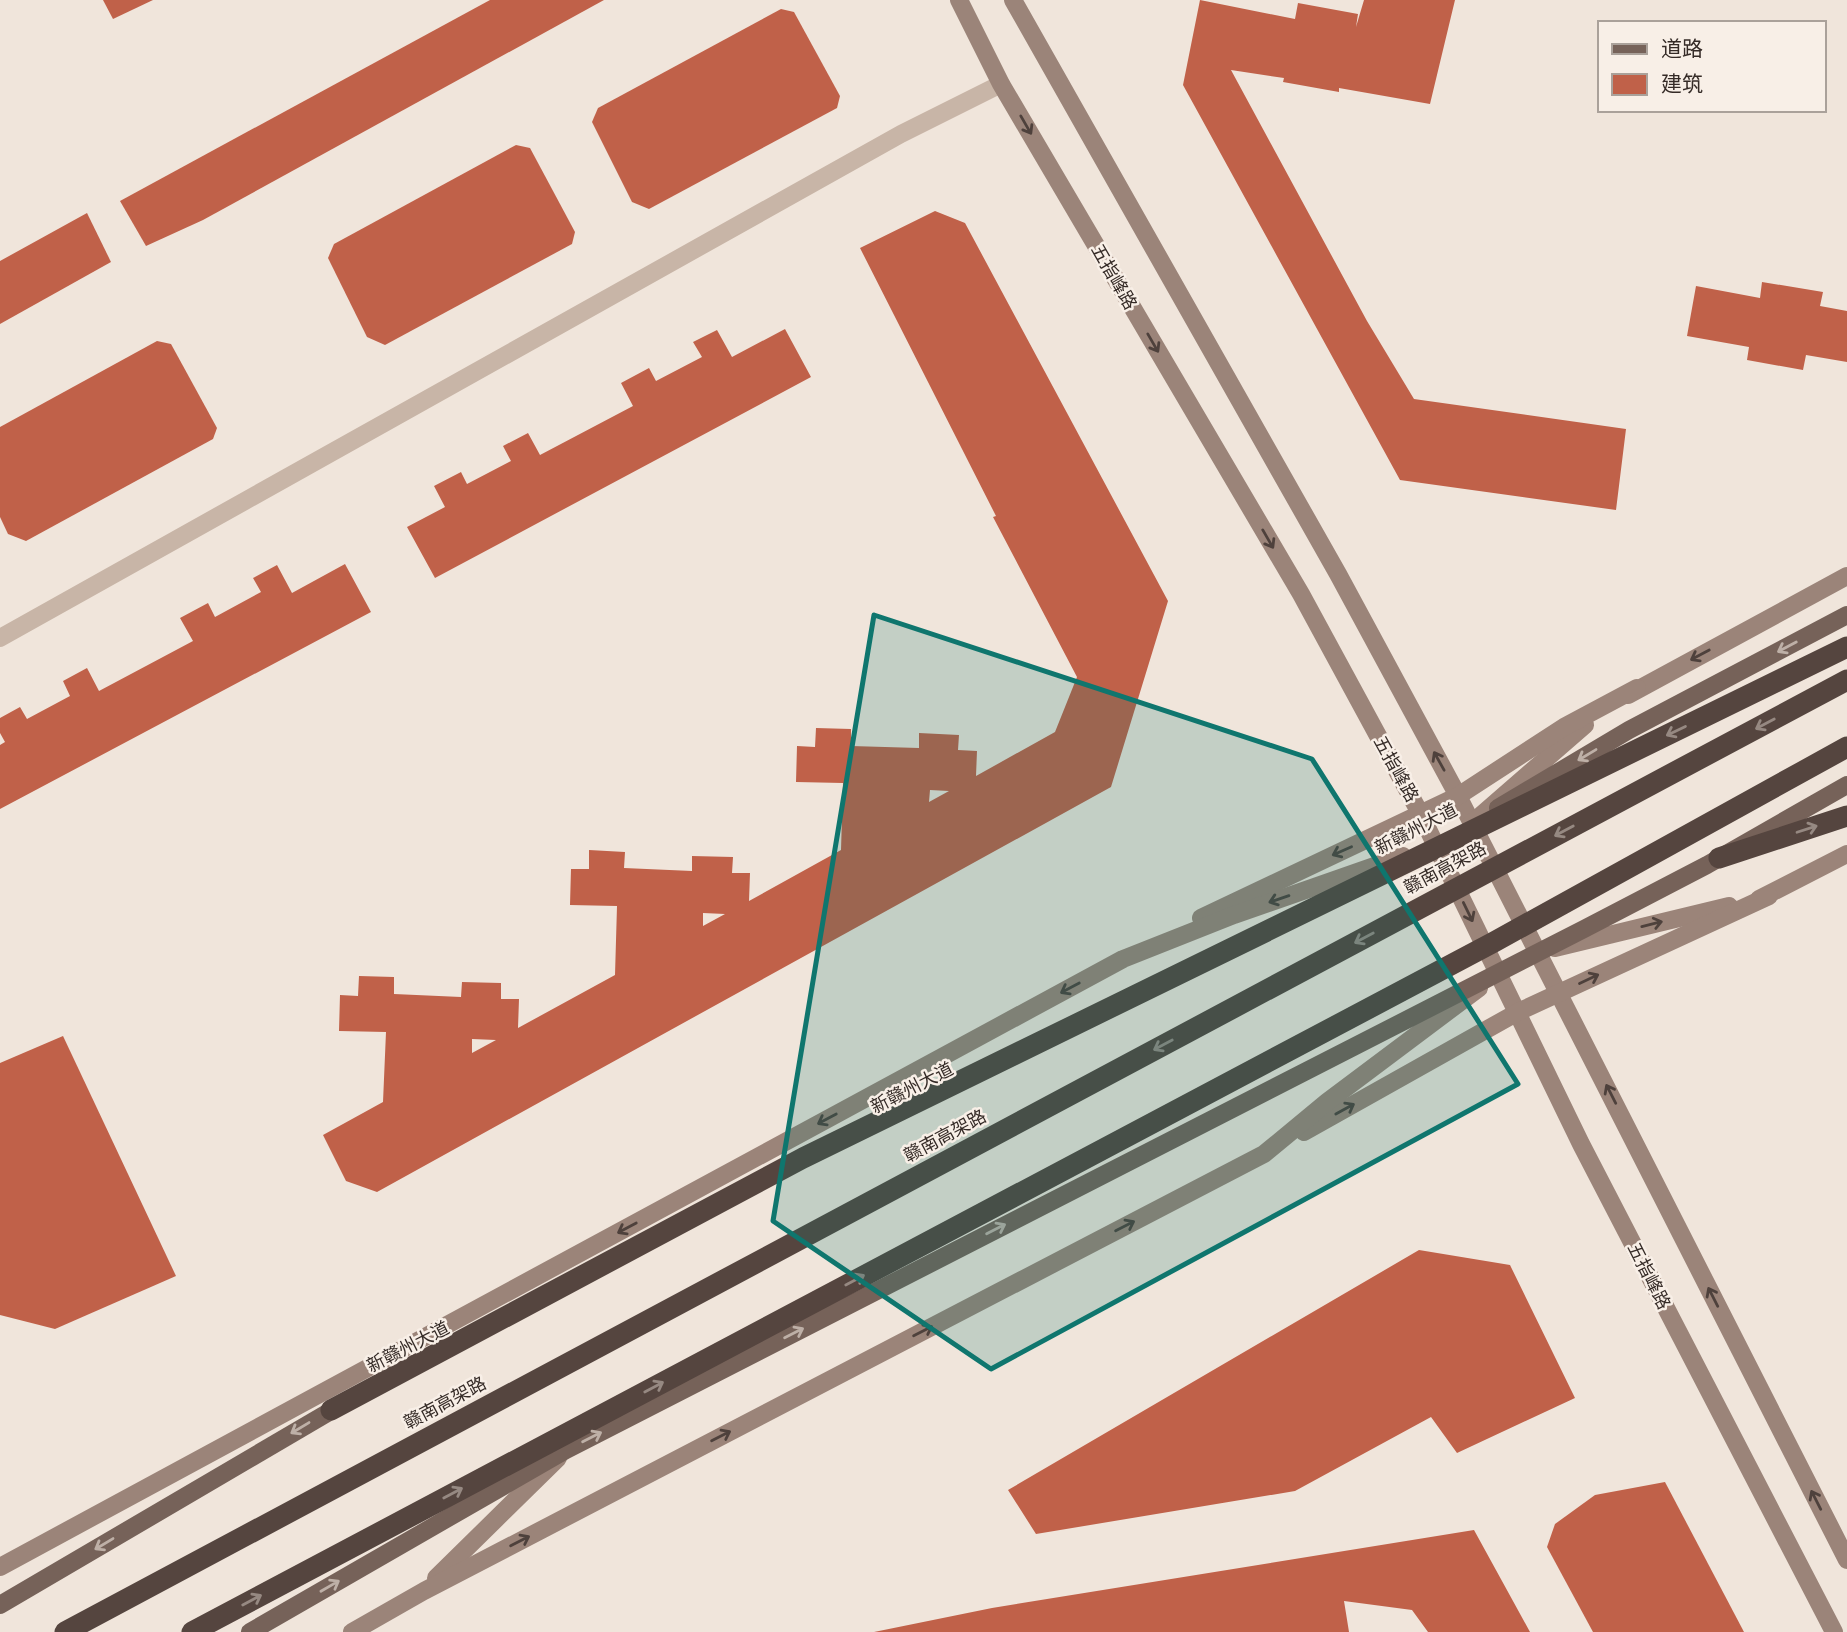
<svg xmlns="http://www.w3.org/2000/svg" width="1847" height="1632" viewBox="0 0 1847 1632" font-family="Lato,'Noto Sans SC',sans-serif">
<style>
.building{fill:#c06149;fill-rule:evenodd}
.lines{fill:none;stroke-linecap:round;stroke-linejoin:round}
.street{stroke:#c8b5a7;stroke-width:18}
.secondary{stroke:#9b8479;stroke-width:18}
.primary{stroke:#766259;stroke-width:18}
.highway{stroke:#55453f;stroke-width:21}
.highway-bridge{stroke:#55453f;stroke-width:21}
.oneway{stroke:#4e413c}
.oneway2{stroke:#beb0a7}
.oneway3{stroke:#968982}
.marked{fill:#0f766e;fill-opacity:0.2;stroke:#0f766e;stroke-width:5;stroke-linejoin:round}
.labels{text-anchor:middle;stroke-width:5;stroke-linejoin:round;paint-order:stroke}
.street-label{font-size:18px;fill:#352b27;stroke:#f8efe7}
</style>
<rect width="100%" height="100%" fill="#f0e5db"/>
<g class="building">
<polygon points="103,0 153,0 113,19"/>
<polygon points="490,0 604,0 203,220 146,246 120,201"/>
<polygon points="1200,0 1295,19 1298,3 1358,14 1356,27 1364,0 1455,0 1430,104 1339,88 1339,92 1283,82 1284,78 1231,70 1367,321 1414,399 1626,429 1616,510 1400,480 1183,85"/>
<polygon points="781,9 794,12 840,96 837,108 649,209 632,202 592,122 598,108"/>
<polygon points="516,145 530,148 575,232 572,244 385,345 367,337 328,258 334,244"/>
<path d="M 935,211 L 965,223 L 1168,601 L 1111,787 L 377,1192 L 346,1181 L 323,1135 L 383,1102 L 386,1032 L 339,1031 L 340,995 L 358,996 L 359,976 L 394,977 L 394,994 L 461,997 L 462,982 L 501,983 L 501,999 L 519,999 L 518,1028 L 615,975 L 617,906 L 570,905 L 571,869 L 589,869 L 589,850 L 625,852 L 624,868 L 692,871 L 692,856 L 733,857 L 732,873 L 750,873 L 749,901 L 841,850 L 843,783 L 796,782 L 797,746 L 815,747 L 816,728 L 851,729 L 851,746 L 919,748 L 919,733 L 959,735 L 958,750 L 977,751 L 976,776 L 1055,732 L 1077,677 L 993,517 L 996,516 L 860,248 ZM 930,790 L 949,791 L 929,802 ZM 703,913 L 725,914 L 703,926 ZM 472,1039 L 496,1040 L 472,1053 Z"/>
<polygon points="87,213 111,262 0,324 0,261"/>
<polygon points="1762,282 1823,292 1820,306 1847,311 1847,362 1806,355 1803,370 1747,360 1749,347 1687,336 1696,286 1760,298"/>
<polygon points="785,329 811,377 435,578 407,527 445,507 434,486 461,472 467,484 511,461 503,446 528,433 540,455 633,406 621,383 649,368 656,381 702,357 693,342 717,330 732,357"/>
<polygon points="157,341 171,344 217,428 213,439 26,541 8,534 0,517 0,427"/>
<polygon points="345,564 371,612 0,809 0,745 5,742 0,733 0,718 20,707 27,719 70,696 63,681 87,668 99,691 193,641 180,618 208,603 215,617 261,592 253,578 277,565 292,593"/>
<polygon points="63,1036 176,1276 55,1329 0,1315 0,1063"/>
<polygon points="1419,1250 1510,1265 1575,1398 1457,1453 1431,1417 1295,1491 1036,1534 1008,1490"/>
<polygon points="1665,1482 1744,1632 1593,1632 1547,1547 1555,1524 1595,1495"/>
<polygon points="1474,1530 1530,1632 1428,1632 1412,1610 1344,1601 1349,1632 874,1632 992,1608"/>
</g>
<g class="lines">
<polyline class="street" points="0,638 901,134 1001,84"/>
<g class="secondary">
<polyline points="959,0 1001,84 1301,594 1421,815 1581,1144 1834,1632"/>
<polyline points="1013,0 1338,574 1458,796 1847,1560"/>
<polyline points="1628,695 1847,576"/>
<polyline points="1471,824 1585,725"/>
<polyline points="1759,899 1847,854"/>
<polyline points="1201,918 1458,796 1564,727 1637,688"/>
<polyline points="1555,948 1729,906"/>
<polyline points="1304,1132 1518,1012 1769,896"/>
<polyline points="0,1567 1123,959 1234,915 1403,856"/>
<polyline points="436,1578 558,1458"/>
<polyline points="352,1632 424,1591 1264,1154 1327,1102 1479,988"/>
</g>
<g class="primary">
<polyline points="1498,808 1629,730 1847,615"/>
<polyline points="0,1605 341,1405"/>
<polyline points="250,1632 566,1450 1584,929 1707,865 1847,785"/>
</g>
<polyline class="highway" points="1719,858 1847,816"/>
<g class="highway-bridge">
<polyline points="331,1410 803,1158 1847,647"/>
<polyline points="65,1632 1847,680"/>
<polyline points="192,1632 1494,942 1847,747"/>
</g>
</g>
<defs><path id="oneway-shaft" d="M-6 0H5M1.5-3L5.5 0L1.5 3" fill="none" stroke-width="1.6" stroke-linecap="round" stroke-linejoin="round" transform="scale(1.75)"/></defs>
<g class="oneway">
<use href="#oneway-shaft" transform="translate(1026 125) rotate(60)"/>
<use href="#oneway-shaft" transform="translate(1153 343) rotate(60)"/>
<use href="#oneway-shaft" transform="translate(1268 539) rotate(60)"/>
<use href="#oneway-shaft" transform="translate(1700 655) rotate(152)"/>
<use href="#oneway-shaft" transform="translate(1439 761) rotate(-119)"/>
<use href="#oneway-shaft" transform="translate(1342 851) rotate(156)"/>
<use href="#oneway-shaft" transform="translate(1279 899) rotate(161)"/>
<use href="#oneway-shaft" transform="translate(1468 912) rotate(64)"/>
<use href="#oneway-shaft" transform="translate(1652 924) rotate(-14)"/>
<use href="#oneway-shaft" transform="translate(1589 979) rotate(-25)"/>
<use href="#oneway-shaft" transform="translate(1070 988) rotate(152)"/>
<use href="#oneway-shaft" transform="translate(1611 1094) rotate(-117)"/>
<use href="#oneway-shaft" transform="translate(1345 1109) rotate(-29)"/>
<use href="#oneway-shaft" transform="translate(827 1119) rotate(152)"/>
<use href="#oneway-shaft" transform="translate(1125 1226) rotate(-27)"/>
<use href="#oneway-shaft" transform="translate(627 1228) rotate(152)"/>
<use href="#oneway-shaft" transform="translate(1713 1297) rotate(-117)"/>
<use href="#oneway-shaft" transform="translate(923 1331) rotate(-27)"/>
<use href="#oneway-shaft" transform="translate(721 1436) rotate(-27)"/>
<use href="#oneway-shaft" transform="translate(1816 1500) rotate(-117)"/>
<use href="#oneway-shaft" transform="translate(520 1541) rotate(-27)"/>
</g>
<g class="oneway2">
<use href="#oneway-shaft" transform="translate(1787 647) rotate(152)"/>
<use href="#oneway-shaft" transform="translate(1587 755) rotate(149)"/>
<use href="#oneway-shaft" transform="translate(996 1229) rotate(-27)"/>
<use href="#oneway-shaft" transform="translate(794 1333) rotate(-27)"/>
<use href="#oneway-shaft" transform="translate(300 1428) rotate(149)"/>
<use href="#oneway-shaft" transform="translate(592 1437) rotate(-27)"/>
<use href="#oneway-shaft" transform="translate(104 1544) rotate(149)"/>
<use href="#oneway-shaft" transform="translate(330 1586) rotate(-30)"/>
</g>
<g class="oneway3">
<use href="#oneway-shaft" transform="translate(1765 724) rotate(152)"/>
<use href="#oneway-shaft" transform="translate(1676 731) rotate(154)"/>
<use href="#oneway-shaft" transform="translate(1807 829) rotate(-18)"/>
<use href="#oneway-shaft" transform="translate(1564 831) rotate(152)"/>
<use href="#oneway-shaft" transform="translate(1364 938) rotate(152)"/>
<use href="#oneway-shaft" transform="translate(1163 1045) rotate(152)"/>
<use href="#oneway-shaft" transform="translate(855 1280) rotate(-28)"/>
<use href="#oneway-shaft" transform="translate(654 1387) rotate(-28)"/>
<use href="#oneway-shaft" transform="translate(453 1493) rotate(-28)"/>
<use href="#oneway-shaft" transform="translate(252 1600) rotate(-28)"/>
</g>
<path class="marked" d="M 874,615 L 1312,759 L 1518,1084 L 991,1369 L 773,1221 Z"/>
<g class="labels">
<g class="street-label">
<text transform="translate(1114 277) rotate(60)" y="6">五指峰路</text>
<text transform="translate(1396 769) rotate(61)" y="6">五指峰路</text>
<text transform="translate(1416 829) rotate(-27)" y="6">新赣州大道</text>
<text transform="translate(1445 868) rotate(-28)" y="6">赣南高架路</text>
<text transform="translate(912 1088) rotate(-27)" y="6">新赣州大道</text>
<text transform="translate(945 1136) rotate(-28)" y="6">赣南高架路</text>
<text transform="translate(1649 1276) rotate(63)" y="6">五指峰路</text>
<text transform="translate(408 1347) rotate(-27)" y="6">新赣州大道</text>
<text transform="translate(445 1403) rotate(-28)" y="6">赣南高架路</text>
</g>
</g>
<rect x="1598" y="21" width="228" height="91" fill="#f8efe7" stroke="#aaa19a" stroke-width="2"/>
<rect x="1612" y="44" width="35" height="10" fill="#766259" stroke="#aaa19a" stroke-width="2"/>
<text x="1661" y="56" font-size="21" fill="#352b27">道路</text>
<rect x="1612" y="74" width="35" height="21" fill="#c06149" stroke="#aaa19a" stroke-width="2"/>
<text x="1661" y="91" font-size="21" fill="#352b27">建筑</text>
</svg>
